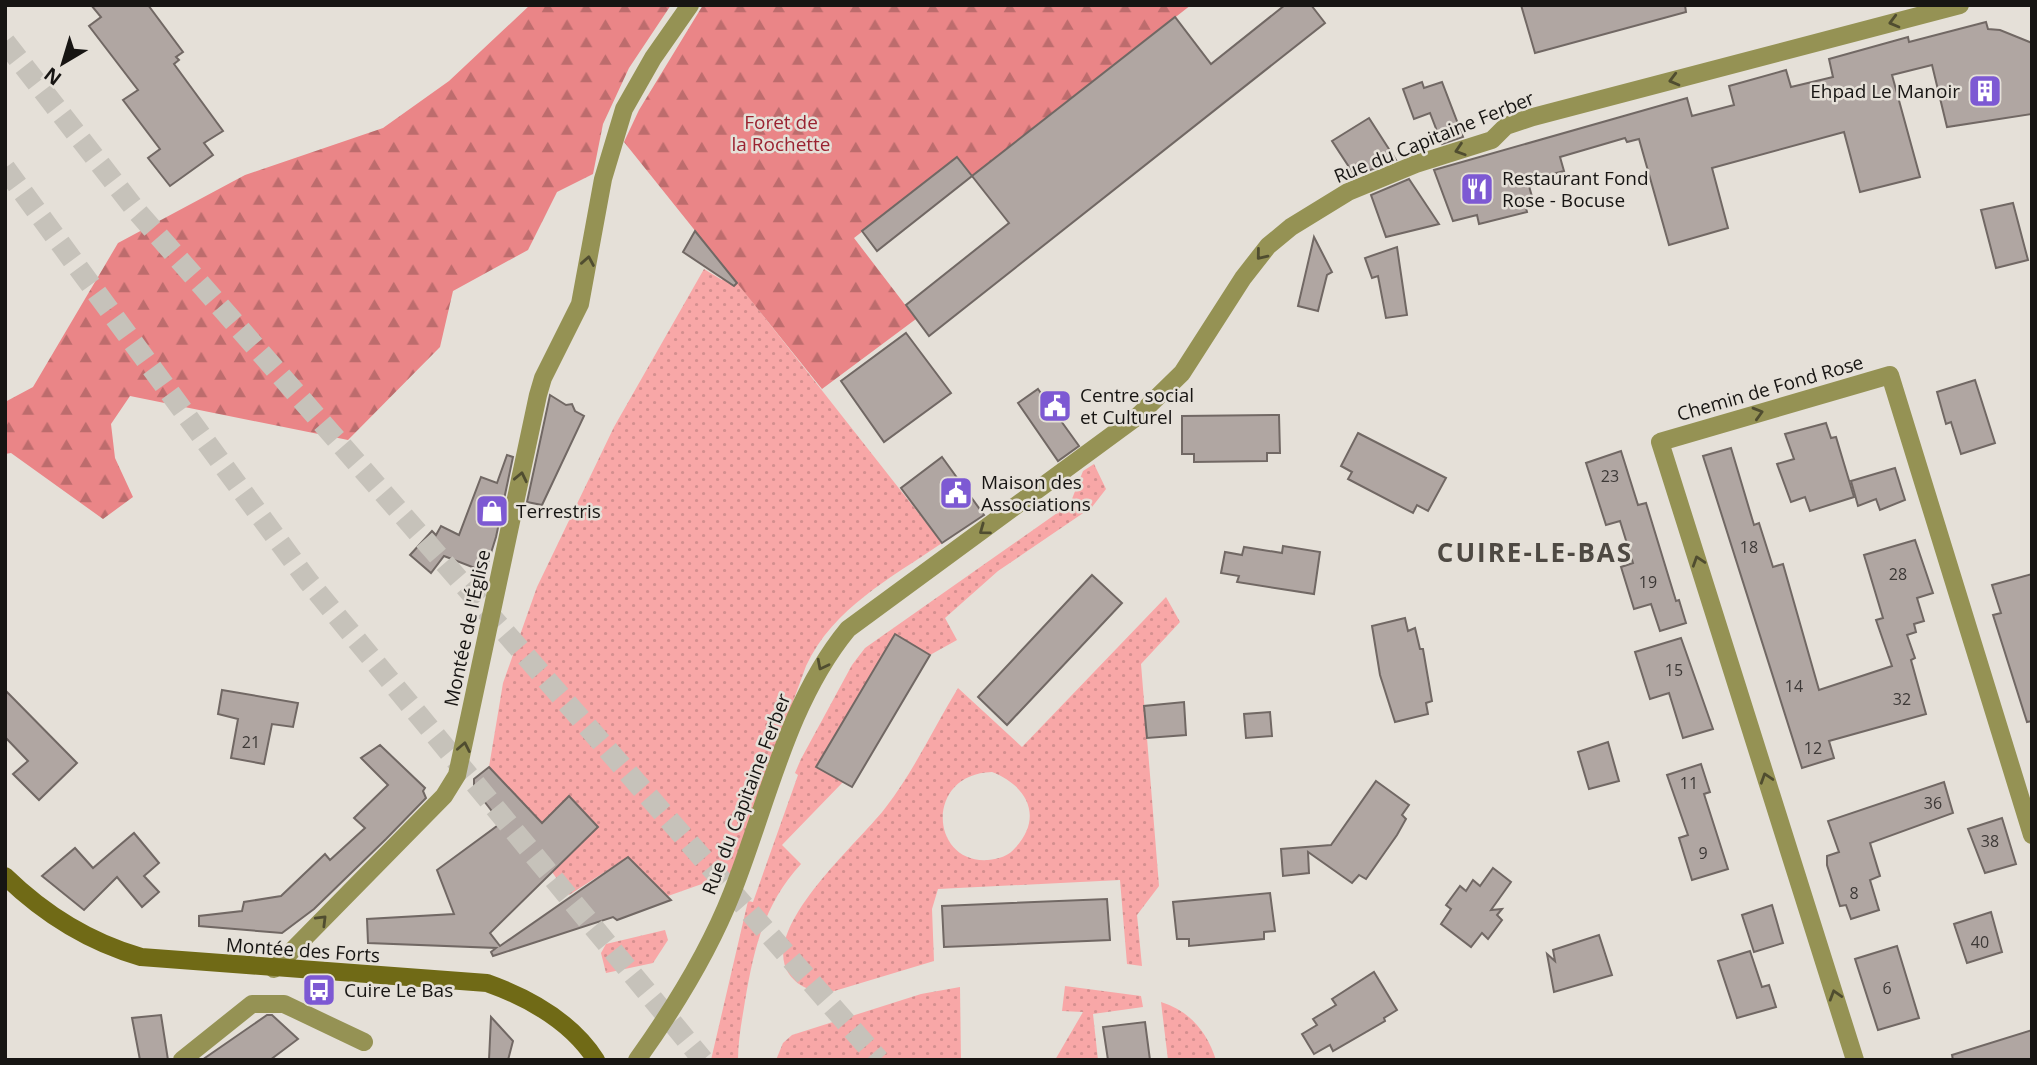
<svg xmlns="http://www.w3.org/2000/svg" width="2037" height="1065" viewBox="0 0 2037 1065" font-family="'Open Sans',sans-serif">
<style>
.grass{fill:url(#grass-dots);fill-rule:evenodd}
.forest{fill:url(#forest-firs)}
.building{fill:#b0a6a2;stroke:#716864;stroke-width:2}
.lines{fill:none;stroke-linecap:round;stroke-linejoin:round}
.highway-tunnel{stroke:#c6c2ba;stroke-width:21;stroke-dasharray:21 10;stroke-linecap:butt}
.street{stroke:#959254;stroke-width:18}
.secondary{stroke:#706a16;stroke-width:18}
.oneway{stroke:#504d30}
.labels{text-anchor:middle;stroke-width:5;stroke-linejoin:round;paint-order:stroke}
.number-label{font-size:16px;fill:#3d3937}
.poi-label{font-size:19px;fill:#171513;stroke:#e5e0d8;text-anchor:start}
.park-label{font-size:19px;fill:#9a2331;stroke:#e5e0d8}
.street-label{font-size:19px;fill:#171513;stroke:#e5e0d8}
.district-label{font-size:26px;font-weight:bold;letter-spacing:2px;fill:#4e4943;stroke:#e5e0d8}
</style>
<defs>
<pattern id="grass-dots" width="8" height="8" patternUnits="userSpaceOnUse" patternTransform="scale(1.75)"><rect width="8" height="8" fill="#f8a7a7"/><path d="M2 2h.1M6 6h.1" fill="none" stroke="#d48f8f" stroke-width="1.8" stroke-linecap="round"/></pattern>
<pattern id="forest-firs" width="22" height="20" patternUnits="userSpaceOnUse" patternTransform="scale(1.75)"><rect width="22" height="20" fill="#ea8587"/><path d="M5 1l3.5 6h-7zM16 11l3.5 6h-7z" fill="#bd6c6d"/></pattern>
</defs>
<rect width="100%" height="100%" fill="#e5e0d8"/>
<g class="grass">
<path d="M 704,269 L 722,280 L 728,271 L 942,543 C 891,578 833,608 806,666 L 730,874 L 668,896 L 628,857 L 569,895 C 549,869 531,844 531,811 L 489,767 L 503,683 L 537,587 L 614,427 Z"/>
<path d="M 1094,464 L 1106,489 L 1092,507 L 998,571 L 945,618 L 957,640 L 930,655 L 895,634 L 816,766 L 843,782 L 782,845 L 801,864 C 764,904 754,948 745,1001 C 742,1020 738,1040 738,1060 L 711,1060 L 748,901 L 753,902 L 798,775 L 795,773 L 801,759 L 852,665 L 865,648 L 1070,504 L 1083,471 Z"/>
<path d="M 1166,597 L 1180,622 L 1141,664 L 1159,886 L 1137,915 L 1142,966 L 1127,964 L 1120,880 L 938,889 L 932,909 L 934,961 L 831,992 C 814,992 800,989 789,974 C 758,928 860,842 886,807 C 914,771 934,727 958,688 L 1022,747 ZM 992,772 C 1026,785 1044,816 1016,847 C 1009,856 999,859 988,860 C 930,864 924,774 992,772 Z"/>
<polygon points="665,930 668,940 653,963 606,973 601,953 606,944"/>
<polygon points="1065,986 1141,996 1143,1007 1093,1014 1098,1060 1055,1060 1083,1012 1062,1011"/>
<polygon points="960,987 961,1060 776,1060 783,1043 792,1035 921,994"/>
<path d="M 1161,1002 C 1190,1011 1207,1032 1216,1060 L 1168,1060 Z"/>
</g>
<g class="forest">
<polygon points="530,5 671,5 629,68 603,124 593,174 557,192 528,250 453,291 440,347 348,440 130,396 111,424 115,458 133,497 103,519 11,453 5,454 5,402 33,387 118,243 245,175 383,128 449,81"/>
<polygon points="703,5 1191,5 972,176 957,158 854,238 916,319 822,389 624,142 639,110"/>
</g>
<g class="building">
<polygon points="91,5 148,5 183,52 176,57 179,60 174,64 223,131 204,143 213,155 170,186 148,158 160,149 123,100 138,90 89,26 101,17"/>
<polygon points="1285,5 1311,5 1325,23 929,336 906,305 1009,223 972,176 1175,17 1211,64"/>
<polygon points="1521,5 1685,5 1686,12 1535,53"/>
<polygon points="1986,22 1988,29 2000,30 2032,43 2032,114 1947,127 1932,65 1892,75 1920,177 1860,192 1844,132 1712,168 1728,228 1669,245 1639,139 1627,142 1625,138 1560,157 1564,171 1545,176 1541,182 1529,186 1533,200 1525,204 1527,212 1479,224 1477,215 1453,221 1434,170 1687,98 1692,116 1734,105 1729,86 1786,70 1791,87 1833,77 1829,59 1908,37 1909,42"/>
<polygon points="1422,82 1424,88 1442,82 1463,137 1442,144 1430,113 1414,119 1403,89"/>
<polygon points="1369,118 1396,160 1355,176 1332,141"/>
<polygon points="957,157 972,176 877,251 862,231"/>
<polygon points="1409,179 1439,224 1386,237 1371,195"/>
<polygon points="2013,203 2028,260 1996,268 1981,210"/>
<polygon points="695,231 737,283 734,286 683,252"/>
<polygon points="1314,237 1332,272 1327,275 1318,311 1298,306"/>
<polygon points="1397,247 1407,315 1386,318 1378,276 1372,278 1365,258"/>
<polygon points="906,333 951,393 884,442 841,381"/>
<polygon points="1975,380 1995,443 1961,454 1951,422 1946,424 1937,392"/>
<polygon points="1038,389 1079,446 1058,461 1018,403"/>
<polygon points="550,395 566,405 572,404 575,411 584,416 542,505 527,502"/>
<polygon points="1279,415 1280,453 1267,453 1267,461 1194,462 1194,454 1182,454 1182,416"/>
<polygon points="1826,423 1831,438 1836,437 1854,497 1810,511 1805,497 1791,502 1777,464 1794,459 1785,434"/>
<polygon points="1358,433 1446,478 1428,511 1417,505 1413,513 1348,479 1352,472 1341,466"/>
<polygon points="1731,448 1754,525 1759,523 1773,567 1783,564 1819,690 1892,666 1876,620 1883,618 1864,555 1915,540 1933,593 1917,598 1924,621 1914,624 1916,632 1907,635 1915,658 1911,660 1926,714 1829,741 1834,758 1802,768 1703,456"/>
<polygon points="1621,451 1638,505 1646,503 1676,601 1679,600 1686,623 1660,631 1651,604 1634,609 1621,567 1633,563 1620,521 1606,525 1586,463"/>
<polygon points="507,455 513,457 496,537 485,572 444,556 431,573 410,555 432,531 436,535 441,526 459,535 481,477 497,483"/>
<polygon points="942,457 984,515 942,543 901,488"/>
<polygon points="1895,468 1905,500 1880,510 1876,499 1858,506 1851,481"/>
<polygon points="1283,546 1320,552 1314,594 1237,582 1239,576 1221,573 1225,552 1242,555 1244,547 1282,553"/>
<polygon points="2032,574 2032,721 2027,722 1993,615 2001,613 1992,585"/>
<polygon points="1092,575 1122,603 1007,725 978,697"/>
<polygon points="1405,618 1408,631 1415,628 1420,649 1423,649 1432,701 1426,703 1428,714 1395,722 1380,675 1372,626"/>
<polygon points="895,634 930,655 852,787 816,767"/>
<polygon points="1681,638 1713,729 1683,738 1669,693 1650,699 1635,652"/>
<polygon points="5,690 77,763 39,800 13,774 28,761 5,737"/>
<polygon points="222,690 298,703 293,727 272,724 264,764 231,758 238,719 218,714"/>
<polygon points="1184,702 1186,735 1147,738 1144,706"/>
<polygon points="1270,712 1272,736 1246,738 1244,714"/>
<polygon points="1608,742 1619,781 1589,789 1578,752"/>
<polygon points="380,745 425,788 423,791 426,798 386,839 314,909 282,933 199,926 199,916 242,911 244,902 281,896 325,854 330,860 365,828 354,818 388,785 361,758"/>
<polygon points="1701,764 1710,792 1704,794 1728,869 1692,880 1679,838 1688,835 1667,775"/>
<polygon points="489,767 542,823 569,796 598,827 490,933 500,946 628,857 671,900 617,920 613,917 493,956 491,952 496,948 368,943 367,919 454,914 437,870 501,823 474,788 474,779"/>
<polygon points="1376,781 1409,805 1402,815 1406,819 1397,835 1366,879 1359,875 1352,883 1308,852 1309,873 1283,876 1281,849 1331,845"/>
<polygon points="1944,782 1953,813 1870,843 1880,876 1870,880 1879,910 1851,919 1846,905 1840,906 1827,865 1827,856 1839,852 1828,821"/>
<polygon points="2002,818 2016,864 1985,873 1968,829"/>
<polygon points="134,833 159,863 144,876 159,892 142,907 117,877 84,910 42,876 75,848 93,868"/>
<polygon points="1493,868 1511,882 1491,910 1502,909 1497,915 1502,920 1488,939 1482,933 1471,947 1441,924 1451,909 1446,905 1460,886 1466,891 1473,880 1480,886"/>
<polygon points="1270,893 1275,931 1264,932 1264,939 1189,946 1189,939 1177,939 1173,902"/>
<polygon points="1107,899 1110,940 944,947 942,906"/>
<polygon points="1772,905 1783,943 1754,952 1742,915"/>
<polygon points="1991,912 2002,952 1967,963 1954,924"/>
<polygon points="1599,935 1612,975 1554,992 1547,954 1555,961 1553,950"/>
<polygon points="1897,946 1919,1018 1878,1030 1855,959"/>
<polygon points="1750,951 1762,987 1769,985 1776,1007 1737,1018 1718,961"/>
<polygon points="1374,972 1397,1010 1384,1018 1385,1021 1333,1051 1330,1045 1314,1054 1302,1034 1317,1025 1313,1019 1336,1005 1332,999"/>
<polygon points="161,1015 168,1060 140,1060 132,1018"/>
<polygon points="267,1015 272,1015 298,1039 270,1060 202,1060"/>
<polygon points="491,1017 513,1041 508,1060 489,1060"/>
<polygon points="1145,1022 1150,1060 1108,1060 1103,1027"/>
<polygon points="2032,1030 2032,1060 1953,1060 1952,1055"/>
</g>
<g class="lines">
<g class="highway-tunnel">
<polyline points="5,42 135,209 879,1060"/>
<polyline points="5,168 308,581 703,1060"/>
</g>
<g class="street">
<polyline points="274,969 444,796 457,775 538,395 543,378 580,304 603,179 624,109 653,58 690,5"/>
<polyline points="182,1060 252,1004 284,1004 364,1042"/>
<path d="M 637,1060 C 672,1011 710,949 732,893 C 767,805 787,703 848,629 L 1138,416 L 1182,373 L 1243,278 L 1268,246 L 1291,227 L 1348,192 L 1416,164 L 1492,140 L 1506,126 L 1533,117 L 1960,5"/>
<polyline points="1855,1060 1660,442 1890,375 2032,835"/>
</g>
<path class="secondary" d="M 5,876 C 44,914 89,942 141,957 L 487,983 C 529,998 571,1021 596,1060"/>
</g>
<defs><path id="oneway-chevron" d="M-2-3.5L2.5 0L-2 3.5" fill="none" stroke-width="1.6" stroke-linecap="round" stroke-linejoin="round" transform="scale(1.75)"/></defs>
<g class="oneway">
<use href="#oneway-chevron" transform="translate(1894 22) rotate(165)"/>
<use href="#oneway-chevron" transform="translate(1674 80) rotate(165)"/>
<use href="#oneway-chevron" transform="translate(1460 150) rotate(162)"/>
<use href="#oneway-chevron" transform="translate(1261 255) rotate(129)"/>
<use href="#oneway-chevron" transform="translate(588 261) rotate(-80)"/>
<use href="#oneway-chevron" transform="translate(1758 413) rotate(-16)"/>
<use href="#oneway-chevron" transform="translate(521 477) rotate(-78)"/>
<use href="#oneway-chevron" transform="translate(984 530) rotate(144)"/>
<use href="#oneway-chevron" transform="translate(1698 561) rotate(-108)"/>
<use href="#oneway-chevron" transform="translate(822 665) rotate(117)"/>
<use href="#oneway-chevron" transform="translate(464 747) rotate(-79)"/>
<use href="#oneway-chevron" transform="translate(1766 778) rotate(-108)"/>
<use href="#oneway-chevron" transform="translate(322 920) rotate(-45)"/>
<use href="#oneway-chevron" transform="translate(1835 995) rotate(-107)"/>
</g>
<defs>
<symbol id="building-square" viewBox="-11 -11 22 22"><rect x="-9" y="-9" width="18" height="18" rx="4" fill="#7d59d3" stroke="#e5e0d8"/><path d="M-4-6H4V6H1V3H-1V6H-4ZM-2.5-4.3h1.7v1.8h-1.7ZM.8-4.3h1.7v1.8H.8ZM-2.5-1h1.7V.8h-1.7ZM.8-1h1.7V.8H.8Z" fill="#fff"/></symbol>
<symbol id="restaurant-square" viewBox="-11 -11 22 22"><rect x="-9" y="-9" width="18" height="18" rx="4" fill="#7d59d3" stroke="#e5e0d8"/><path d="M-5-6h1v4h1v-4h1v4h1v-4h1v5L-1.5 .5V6h-2V.5L-5-1ZM5-6V6H3V1.5H1.5Q1.5-4 5-6Z" fill="#fff"/></symbol>
<symbol id="civic-square" viewBox="-11 -11 22 22"><rect x="-9" y="-9" width="18" height="18" rx="4" fill="#7d59d3" stroke="#e5e0d8"/><path d="M-.6-6.5H3V-4.5H.6V-3L4-1V1h2V6H-6V1h2V-1L-.6-3ZM-1.2 2.5V6h2.4V2.5Z" fill="#fff"/></symbol>
<symbol id="shop-square" viewBox="-11 -11 22 22"><rect x="-9" y="-9" width="18" height="18" rx="4" fill="#7d59d3" stroke="#e5e0d8"/><path d="M-5-2.5h2.3a2.7 3.5 0 0 1 5.4 0H5L5.5 6h-11ZM-1.5-2.5h3a1.5 2.3 0 0 0-3 0Z" fill="#fff"/></symbol>
<symbol id="bus-square" viewBox="-11 -11 22 22"><rect x="-9" y="-9" width="18" height="18" rx="4" fill="#7d59d3" stroke="#e5e0d8"/><path d="M-5-6H5V4H4V6H2V4H-2V6H-4V4H-5ZM-3.5-4V0h7V-4ZM-3.5 1.2v1.5H-2V1.2ZM2 1.2v1.5H3.5V1.2Z" fill="#fff"/></symbol>
</defs>
<g fill-rule="evenodd">
<use href="#building-square" x="1966" y="72" width="38" height="38"/>
<use href="#restaurant-square" x="1458" y="170" width="38" height="38"/>
<use href="#civic-square" x="1036" y="387" width="38" height="38"/>
<use href="#civic-square" x="937" y="474" width="38" height="38"/>
<use href="#shop-square" x="473" y="492" width="38" height="38"/>
<use href="#bus-square" x="300" y="971" width="38" height="38"/>
</g>
<g class="labels">
<g class="number-label">
<text x="1610" y="482">23</text>
<text x="1749" y="553">18</text>
<text x="1898" y="580">28</text>
<text x="1648" y="588">19</text>
<text x="1674" y="676">15</text>
<text x="1794" y="692">14</text>
<text x="1902" y="705">32</text>
<text x="251" y="748">21</text>
<text x="1813" y="754">12</text>
<text x="1689" y="789">11</text>
<text x="1933" y="809">36</text>
<text x="1990" y="847">38</text>
<text x="1703" y="859">9</text>
<text x="1854" y="899">8</text>
<text x="1980" y="948">40</text>
<text x="1887" y="994">6</text>
</g>
<g class="poi-label">
<text x="1960" y="98" text-anchor="end">Ehpad Le Manoir</text>
<text x="1502" y="185">Restaurant Fond<tspan x="1502" dy="22">Rose - Bocuse</tspan></text>
<text x="1080" y="402">Centre social<tspan x="1080" dy="22">et Culturel</tspan></text>
<text x="981" y="489">Maison des<tspan x="981" dy="22">Associations</tspan></text>
<text x="516" y="518">Terrestris</text>
<text x="344" y="997">Cuire Le Bas</text>
</g>
<g class="park-label">
<text x="781" y="129">Foret de<tspan x="781" dy="22">la Rochette</tspan></text>
</g>
<g class="street-label">
<text transform="translate(1434 137) rotate(-22)" y="7">Rue du Capitaine Ferber</text>
<text transform="translate(1770 388) rotate(-16)" y="7">Chemin de Fond Rose</text>
<text transform="translate(467 628) rotate(-78)" y="7">Montée de l'Église</text>
<text transform="translate(746 794) rotate(-69)" y="7">Rue du Capitaine Ferber</text>
<text transform="translate(303 950) rotate(4)" y="7">Montée des Forts</text>
</g>
<g class="district-label">
<text x="1535" y="562">CUIRE-LE-BAS</text>
</g>
</g>
<rect width="2037" height="1065" fill="none" stroke="#171513" stroke-width="14"/>
<g transform="translate(63 63) rotate(218)" stroke="#e5e0d8" stroke-width="5" paint-order="stroke">
<path d="M0-5L12 26L0 18L-12 26Z" fill="#171513"/>
<text y="-10" font-size="19" font-weight="bold" text-anchor="middle" fill="#171513">N</text>
</g>
</svg>
